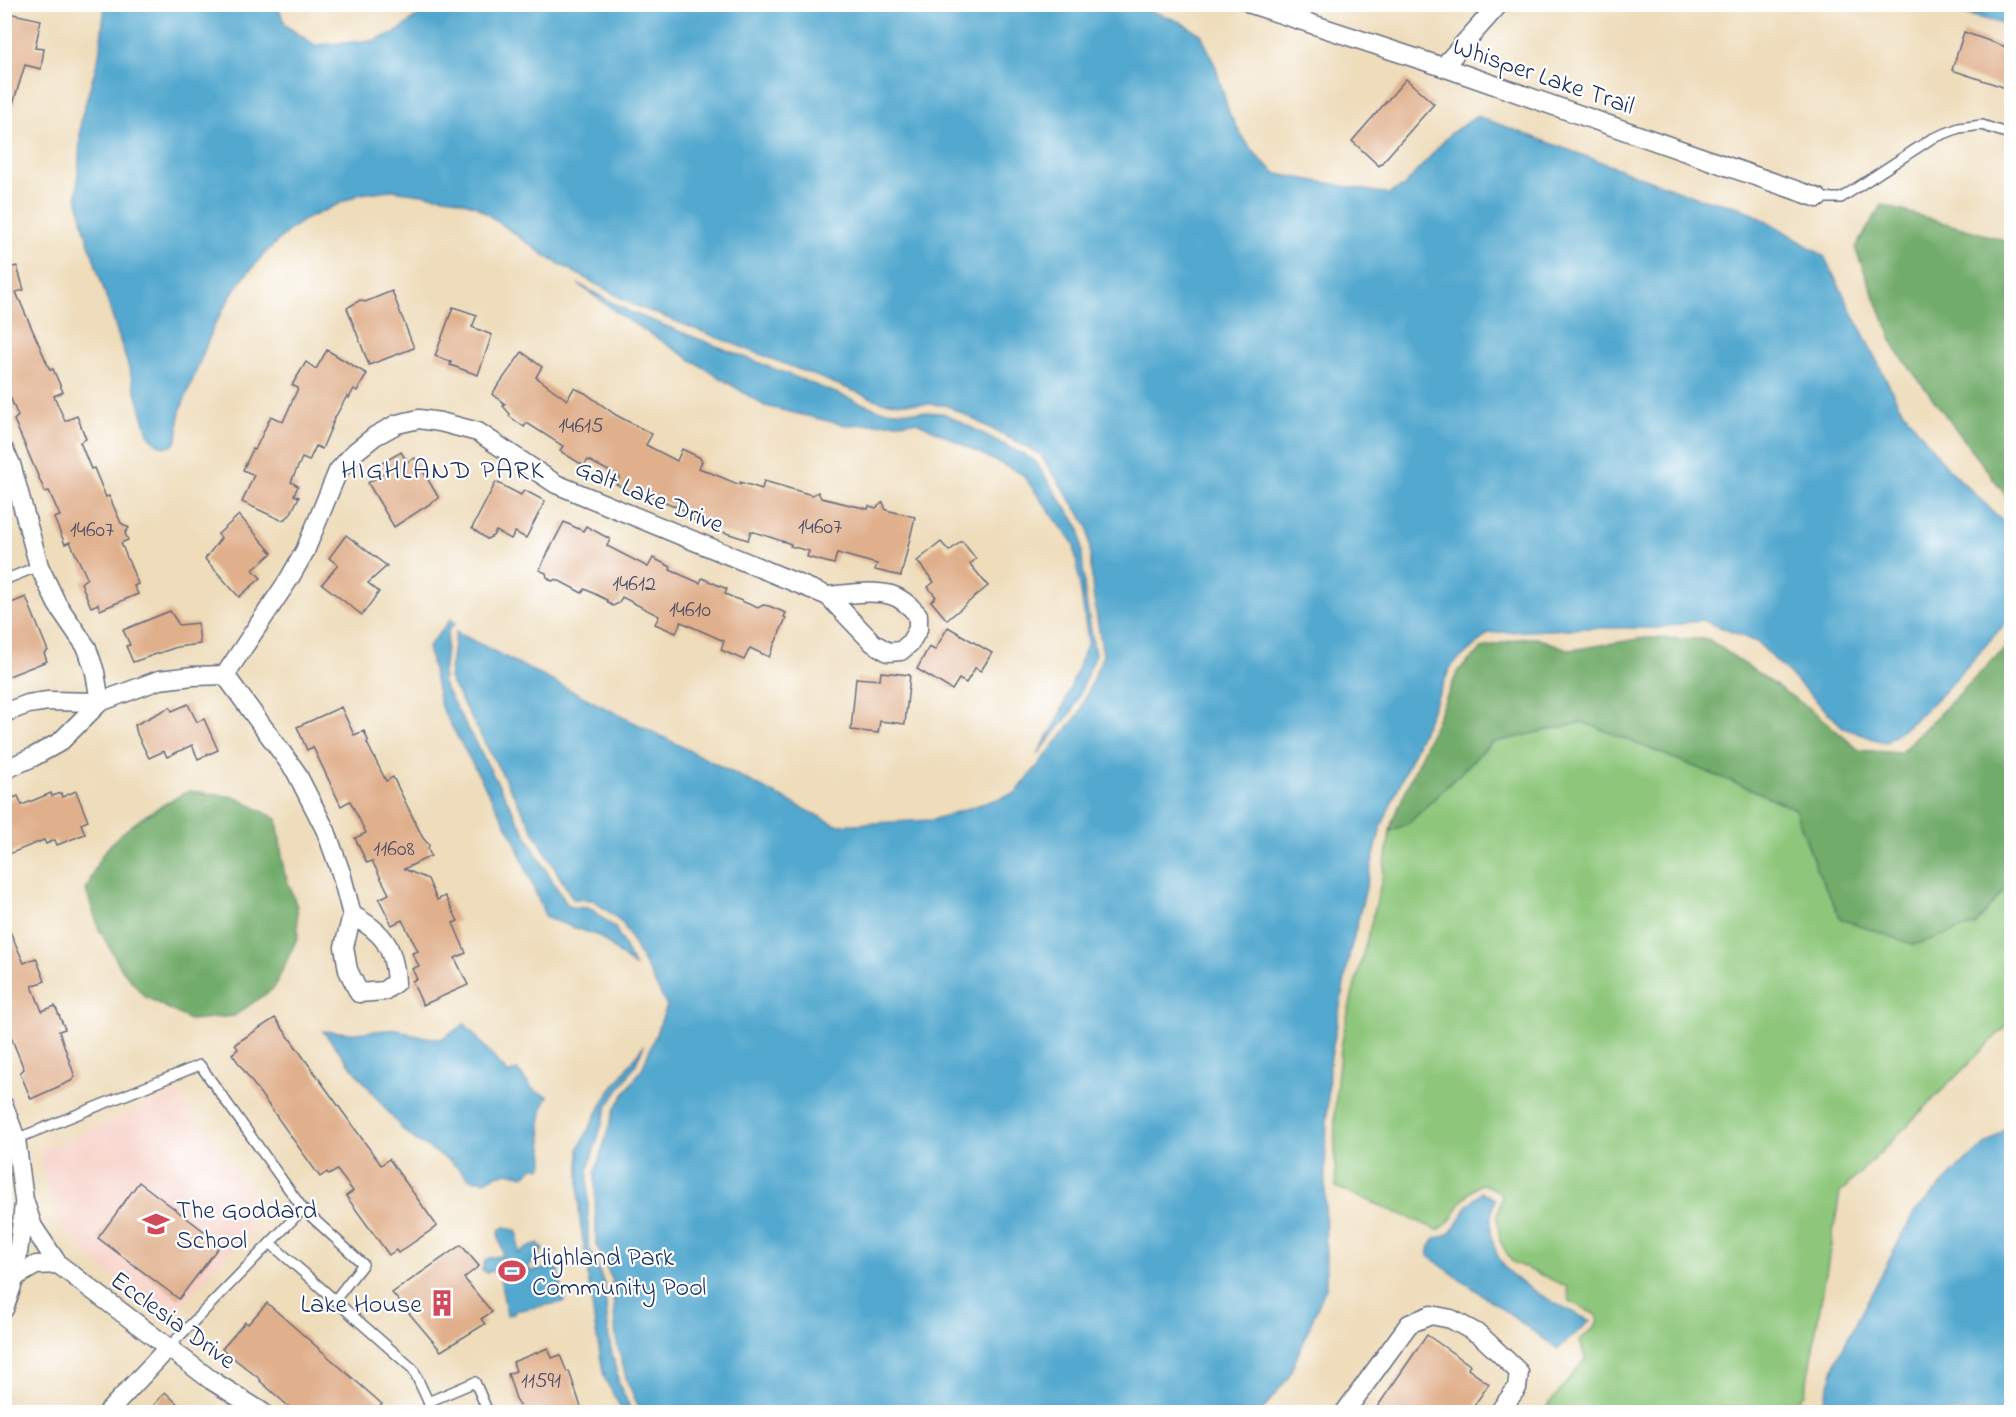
<svg xmlns="http://www.w3.org/2000/svg" width="2016" height="1417" viewBox="0 0 2016 1417" font-family="'Indie Flower',sans-serif">
<style>
.built{fill:#f7d1c7}
.green{fill:#8ec77b;stroke:#547b6c;stroke-width:1.5}
.forest{fill:#72ac6b;stroke:#466e64;stroke-width:1.5}
.water{fill:#52a8cf;stroke:#366c96;stroke-width:1.5}
.building{fill:#e0af8b}
.lines{fill:none;stroke-linecap:round;stroke-linejoin:round}
.lane-casing{stroke:#656c7e;stroke-width:12}
.street-casing{stroke:#656c7e;stroke-width:21}
.lane{stroke:#fff;stroke-width:9}
.street{stroke:#fff;stroke-width:18}
.labels{text-anchor:middle;stroke-width:4.5;stroke-linejoin:round;paint-order:stroke}
.number-label{font-size:22px;fill:#4c4f69}
.street-label{font-size:26px;fill:#1b2f5e;stroke:#fff}
.poi-label{font-size:26px;fill:#1b2f5e;stroke:#fff;text-anchor:start}
.neighbourhood-label{font-size:27px;letter-spacing:1.5px;fill:#1b2f5e;stroke:#fff}
</style>
<rect width="100%" height="100%" fill="#fff"/>
<filter id="ink" filterUnits="userSpaceOnUse"><feTurbulence type="fractalNoise" baseFrequency=".0167" numOctaves="2"/><feDisplacementMap in="SourceGraphic" scale="12" xChannelSelector="R" yChannelSelector="G"/><feConvolveMatrix kernelMatrix="1 2 1 2 8 2 1 2 1" color-interpolation-filters="sRGB"/></filter>
<filter id="wash" filterUnits="userSpaceOnUse"><feTurbulence type="fractalNoise" baseFrequency=".008" numOctaves="4" result="noise"/><feDisplacementMap in="SourceGraphic" scale="24" xChannelSelector="R" yChannelSelector="G"/><feGaussianBlur stdDeviation="1.35" result="paint"/><feColorMatrix in="noise" values="0 0 0 0 0 0 0 0 0 0 0 0 0 0 0 0 0 1.4 0 .05"/><feComposite in="paint" operator="in"/></filter>
<g filter="url(#wash)">
<rect width="100%" height="100%" fill="#eedcba"/>
<polygon class="built" points="177,1092 265,1213 176,1310 163,1310 152,1304 105,1271 66,1233 57,1219 46,1181 40,1151"/>
<path class="green" d="M 1583,722 L 1758,792 L 1795,809 L 1817,870 L 1975,925 L 2011,882 L 2011,1021 L 1840,1193 L 1805,1393 L 1786,1412 L 1543,1412 L 1585,1359 L 1580,1340 L 1595,1327 L 1598,1320 L 1596,1315 L 1570,1301 L 1566,1286 L 1512,1262 L 1500,1241 L 1497,1215 L 1502,1196 C 1498,1190 1489,1185 1481,1184 C 1474,1188 1464,1197 1460,1204 C 1453,1215 1451,1224 1438,1230 L 1336,1187 C 1333,1132 1334,1076 1346,1022 C 1360,958 1382,896 1390,831 L 1409,823 L 1491,743 Z"/>
<g class="forest">
<polygon points="1882,205 2011,242 2011,502 1896,350 1855,248"/>
<polygon points="1536,638 1571,650 1645,638 1708,639 1813,711 1859,750 1900,753 2011,642 2011,882 1975,925 1914,945 1841,919 1817,870 1795,809 1758,792 1583,722 1491,743 1409,823 1390,831 1392,822 1458,671 1483,648 1517,639"/>
<path d="M 189,791 L 235,797 L 277,819 L 284,871 L 297,907 L 298,936 L 274,988 L 234,1016 L 190,1020 L 144,996 L 121,968 L 99,929 L 86,890 C 92,878 96,862 105,851 C 127,824 158,807 189,791 Z"/>
</g>
<g class="water">
<path d="M 423,4 L 1135,5 L 1178,21 L 1201,34 L 1215,65 L 1229,113 L 1245,141 L 1260,159 L 1277,174 L 1388,194 L 1404,186 L 1451,133 L 1477,116 L 1698,198 L 1739,207 L 1772,224 L 1824,256 L 1899,405 L 1945,465 L 2011,529 L 2011,617 C 1971,661 1934,708 1885,743 L 1844,728 L 1757,642 L 1702,620 L 1658,628 L 1589,628 L 1489,633 L 1451,666 L 1381,827 L 1349,956 L 1329,1068 L 1325,1171 L 1326,1287 L 1288,1378 L 1261,1412 L 641,1412 L 627,1381 L 616,1339 L 612,1280 L 596,1244 L 595,1172 L 615,1108 L 643,1067 L 667,1006 L 622,922 L 593,900 L 573,899 L 548,857 L 449,678 L 456,632 L 836,825 L 932,820 L 1016,793 L 1079,714 L 1103,655 L 1093,593 L 1088,526 L 1040,454 L 946,405 L 882,402 L 634,305 L 547,257 L 476,206 L 452,198 L 392,190 L 360,194 L 304,220 L 286,233 L 262,256 L 236,287 L 214,326 L 180,411 L 177,440 L 172,446 L 164,447 L 156,443 L 148,434 L 132,378 L 85,231 L 77,196 L 81,119 L 99,56 L 105,5 L 277,5 L 286,26 L 315,45 L 371,41 L 397,32 L 421,13 Z"/>
<polygon points="1929,5 2011,5 2011,25 2001,23"/>
<polygon points="578,284 630,312 879,410 943,413 1034,460 1080,529 1085,595 1095,655 1073,710 1037,755 1057,722 1088,642 1074,544 1022,474 917,422 845,425 765,406 626,319"/>
<polygon points="451,619 455,624 450,627 448,632 442,682 541,862 566,903 571,907 590,908 615,928 635,967 599,936 546,918 513,837 441,707 428,647"/>
<path d="M 465,1024 L 508,1074 L 517,1070 C 531,1083 525,1089 548,1096 C 535,1116 544,1142 544,1164 L 540,1168 L 535,1166 L 524,1176 L 508,1172 L 494,1176 L 485,1181 L 470,1179 L 450,1161 L 414,1139 L 402,1129 L 323,1031 L 353,1033 L 398,1029 L 412,1035 L 441,1039 Z"/>
<polygon points="644,1045 636,1064 607,1107 588,1170 588,1245 604,1283 609,1340 619,1384 632,1412 623,1412 604,1377 595,1326 579,1212 579,1148 604,1100"/>
<polygon points="2011,1124 2011,1412 1820,1412 1837,1359 1914,1213 1961,1165"/>
<path d="M 1482,1192 L 1495,1199 C 1487,1223 1490,1250 1507,1270 C 1522,1288 1569,1310 1590,1321 L 1558,1349 L 1428,1256 L 1430,1246 L 1435,1239 L 1450,1233 L 1458,1223 L 1467,1206 Z"/>
<path d="M 505,1227 L 516,1231 L 518,1235 L 518,1253 L 538,1243 L 544,1250 L 540,1252 L 538,1260 L 529,1265 L 529,1270 L 532,1271 L 558,1267 L 564,1302 L 514,1311 L 514,1314 L 507,1315 L 499,1273 L 490,1271 L 487,1273 L 482,1270 C 485,1255 490,1258 502,1256 C 505,1246 495,1240 500,1229 Z"/>
</g>
<g id="blocks">
<g class="building">
<polygon points="4,12 41,20 35,48 44,49 41,69 25,65 8,120 4,120"/>
<polygon points="1964,32 2012,49 2012,90 1952,70"/>
<polygon points="1406,79 1434,104 1379,166 1352,141"/>
<polygon points="4,266 6,269 17,266 24,290 16,292 50,370 53,369 63,392 54,396 65,421 77,416 86,439 80,442 91,469 94,468 106,497 109,496 121,523 129,528 125,533 128,540 121,543 138,584 134,586 138,594 100,610 98,604 91,607 81,583 87,578 70,542 65,544 54,518 60,516 49,491 45,492 14,420 18,416 8,392 4,394"/>
<polygon points="392,291 414,348 369,365 347,308 360,300 365,302"/>
<polygon points="453,307 477,315 472,327 492,335 478,375 450,365 451,362 435,356"/>
<polygon points="327,350 367,374 357,391 354,389 349,398 347,396 332,423 333,423 322,449 316,446 309,461 302,458 291,482 298,486 294,495 299,497 290,515 285,519 281,520 242,502 254,475 243,470 253,449 255,450 271,416 283,422 298,388 292,385 306,362 316,369"/>
<polygon points="522,352 542,367 536,377 567,400 574,388 585,393 616,415 652,434 646,445 677,461 682,449 699,457 702,461 699,468 740,485 740,482 762,489 764,481 812,495 818,492 821,498 868,509 869,506 876,508 883,502 886,510 915,517 901,576 875,570 877,564 837,553 834,564 807,557 809,551 790,546 791,544 751,531 748,540 723,532 684,516 686,511 645,493 642,498 616,484 620,477 588,460 584,466 560,451 563,446 527,423 524,427 509,416 510,414 503,406 505,404 492,394"/>
<polygon points="401,452 407,462 415,458 439,498 394,527 368,483 382,474 377,466"/>
<polygon points="496,482 521,495 524,490 545,501 526,538 515,532 511,539 496,531 493,536 487,539 472,528"/>
<polygon points="239,515 272,553 253,570 261,578 239,597 205,559 221,538 218,534"/>
<polygon points="564,522 583,531 586,526 610,539 607,546 648,567 653,558 671,567 670,570 700,583 702,578 727,589 725,594 758,608 763,605 769,606 786,613 784,617 786,618 769,657 750,648 744,660 721,650 724,641 681,622 676,633 655,624 659,616 622,597 619,603 613,606 608,603 607,600 585,589 582,593 556,579 552,581 547,577 546,573 539,570"/>
<polygon points="346,535 387,566 368,583 379,592 362,615 322,584 338,565 329,558"/>
<polygon points="962,541 976,559 970,564 988,586 947,620 931,601 936,597 928,587 934,582 917,561 941,542 949,551"/>
<polygon points="26,597 48,651 44,653 47,661 4,678 4,606"/>
<polygon points="170,611 179,625 198,623 200,644 177,647 133,662 126,646 130,645 123,630"/>
<polygon points="948,627 992,653 981,671 975,668 966,683 959,679 952,690 917,669 929,647 935,650"/>
<polygon points="881,672 910,675 905,724 880,721 878,733 851,730 856,678 880,680"/>
<polygon points="188,704 197,722 204,719 218,750 198,759 192,745 167,757 164,751 149,758 137,734 135,725 170,707 172,711"/>
<polygon points="341,707 354,735 364,731 368,740 367,743 386,781 393,777 423,838 429,845 428,849 431,856 404,869 428,879 437,900 445,896 458,921 453,923 466,953 455,958 468,985 423,1005 412,981 417,979 412,969 419,966 412,953 418,951 402,920 392,925 379,899 389,894 372,861 367,863 355,838 366,833 350,801 341,806 313,747 307,750 297,727"/>
<polygon points="76,791 88,821 81,824 85,834 57,845 55,840 46,844 44,840 4,856 4,802 18,796 22,805 51,793 52,796 61,793 62,797"/>
<polygon points="4,918 24,963 36,958 45,981 32,986 42,1011 55,1006 65,1029 59,1031 75,1077 71,1081 31,1099 20,1073 24,1069 9,1032 4,1034"/>
<polygon points="275,1018 381,1165 389,1159 437,1226 398,1253 396,1250 389,1255 346,1196 353,1191 337,1170 329,1175 327,1172 320,1177 232,1054 238,1049 235,1044"/>
<polygon points="139,1182 221,1244 179,1299 98,1238"/>
<polygon points="461,1245 479,1266 464,1278 492,1312 481,1319 485,1324 441,1351 392,1293"/>
<polygon points="267,1303 382,1404 374,1413 296,1413 260,1381 261,1380 222,1349 245,1322 248,1324"/>
<polygon points="1427,1335 1470,1365 1468,1369 1489,1384 1469,1413 1373,1413"/>
<polygon points="548,1348 552,1358 560,1355 567,1372 569,1371 583,1413 523,1413 520,1405 518,1405 508,1374 516,1371 513,1362"/>
<polygon points="165,1392 187,1413 147,1413"/>
</g>
</g>
</g>
<g filter="url(#ink)">
<use href="#blocks" fill-opacity="0" stroke="#656c7e" stroke-width="1.5"/>
<g class="lines">
<defs>
<g id="lane">
<polyline points="1818,198 1841,198 1931,139 1959,128 1982,125 2012,135"/>
<polyline points="4,580 39,566"/>
<polyline points="16,1139 200,1065 303,1209 168,1348"/>
<polyline points="303,1209 363,1264 335,1300"/>
<polyline points="270,1243 413,1369 433,1412"/>
<polyline points="428,1402 475,1382 488,1412"/>
</g>
<g id="street">
<polyline points="1251,4 1443,67 1818,198"/>
<polyline points="1443,67 1499,4"/>
<polyline points="4,450 11,464 39,566 57,604 87,648 95,672 100,702"/>
<path d="M 225,675 L 296,772 L 326,831 L 341,873 L 352,915 L 344,947 L 348,970 L 359,993 L 384,991 L 396,982 C 394,946 383,932 352,915"/>
<path d="M 4,713 L 28,704 L 48,701 L 100,702 L 159,680 L 193,676 L 225,675 L 289,579 L 305,551 L 338,471 L 355,452 L 375,436 L 397,424 L 419,419 L 440,422 L 478,432 L 556,484 L 828,596 L 873,643 L 888,652 L 901,651 L 910,643 L 918,629 L 918,615 C 911,607 902,598 891,595 C 871,590 848,594 828,596"/>
<polyline points="4,770 33,757 60,742 100,702"/>
<polyline points="4,1106 16,1139 24,1200 33,1227 58,1264 211,1380 262,1412"/>
<polyline points="6,1274 15,1277 36,1265 58,1264"/>
<polyline points="4,1309 15,1277 24,1205"/>
<polyline points="108,1412 168,1348"/>
<polyline points="1345,1412 1409,1324 1431,1315 1451,1319 1480,1335 1519,1372 1517,1388 1499,1412"/>
</g>
</defs>
<use href="#lane" class="lane-casing"/>
<use href="#street" class="street-casing"/>
<use href="#lane" class="lane"/>
<use href="#street" class="street"/>
</g>
</g>
<defs>
<symbol id="school-bare" viewBox="-9 -9 18 18"><path d="M0-5L7-2L0 1L-7-2ZM-4 1L0 2.5L4 1V4Q0 6-4 4Z" fill="#d1495b" stroke="#fff" stroke-width="2.5" paint-order="stroke"/></symbol>
<symbol id="stadium-bare" viewBox="-9 -9 18 18"><path d="M0-5a6.5 5 0 1 0 0 10a6.5 5 0 1 0 0-10ZM-3.5-1.8h7v3.6h-7Z" fill="#d1495b" stroke="#fff" stroke-width="2.5" paint-order="stroke"/></symbol>
<symbol id="building-bare" viewBox="-9 -9 18 18"><path d="M-4-6H4V6H1V3H-1V6H-4ZM-2.5-4.3h1.7v1.8h-1.7ZM.8-4.3h1.7v1.8H.8ZM-2.5-1h1.7V.8h-1.7ZM.8-1h1.7V.8H.8Z" fill="#d1495b" stroke="#fff" stroke-width="2.5" paint-order="stroke"/></symbol>
</defs>
<g fill-rule="evenodd">
<use href="#school-bare" x="137" y="1205" width="38" height="38"/>
<use href="#stadium-bare" x="493" y="1252" width="38" height="38"/>
<use href="#building-bare" x="423" y="1284" width="38" height="38"/>
</g>
<g class="labels">
<g class="number-label">
<text x="581" y="432">14615</text>
<text x="820" y="533">14607</text>
<text x="92" y="536">14607</text>
<text x="634" y="590">14612</text>
<text x="690" y="616">14610</text>
<text x="394" y="855">11608</text>
<text x="541" y="1387">11591</text>
</g>
<g class="street-label">
<text transform="translate(1544 75) rotate(19)" y="9">Whisper Lake Trail</text>
<text transform="translate(650 495) rotate(22)" y="9">Galt Lake Drive</text>
<text transform="translate(174 1319) rotate(36)" y="9">Ecclesia Drive</text>
</g>
<g class="poi-label">
<text x="176" y="1218">The Goddard<tspan x="176" dy="30">School</tspan></text>
<text x="532" y="1265">Highland Park<tspan x="532" dy="30">Community Pool</tspan></text>
<text x="422" y="1312" text-anchor="end">Lake House</text>
</g>
<g class="neighbourhood-label">
<text x="443" y="478">HIGHLAND PARK</text>
</g>
</g>
<rect width="2016" height="1417" fill="none" stroke="#fff" stroke-width="24"/>
</svg>
